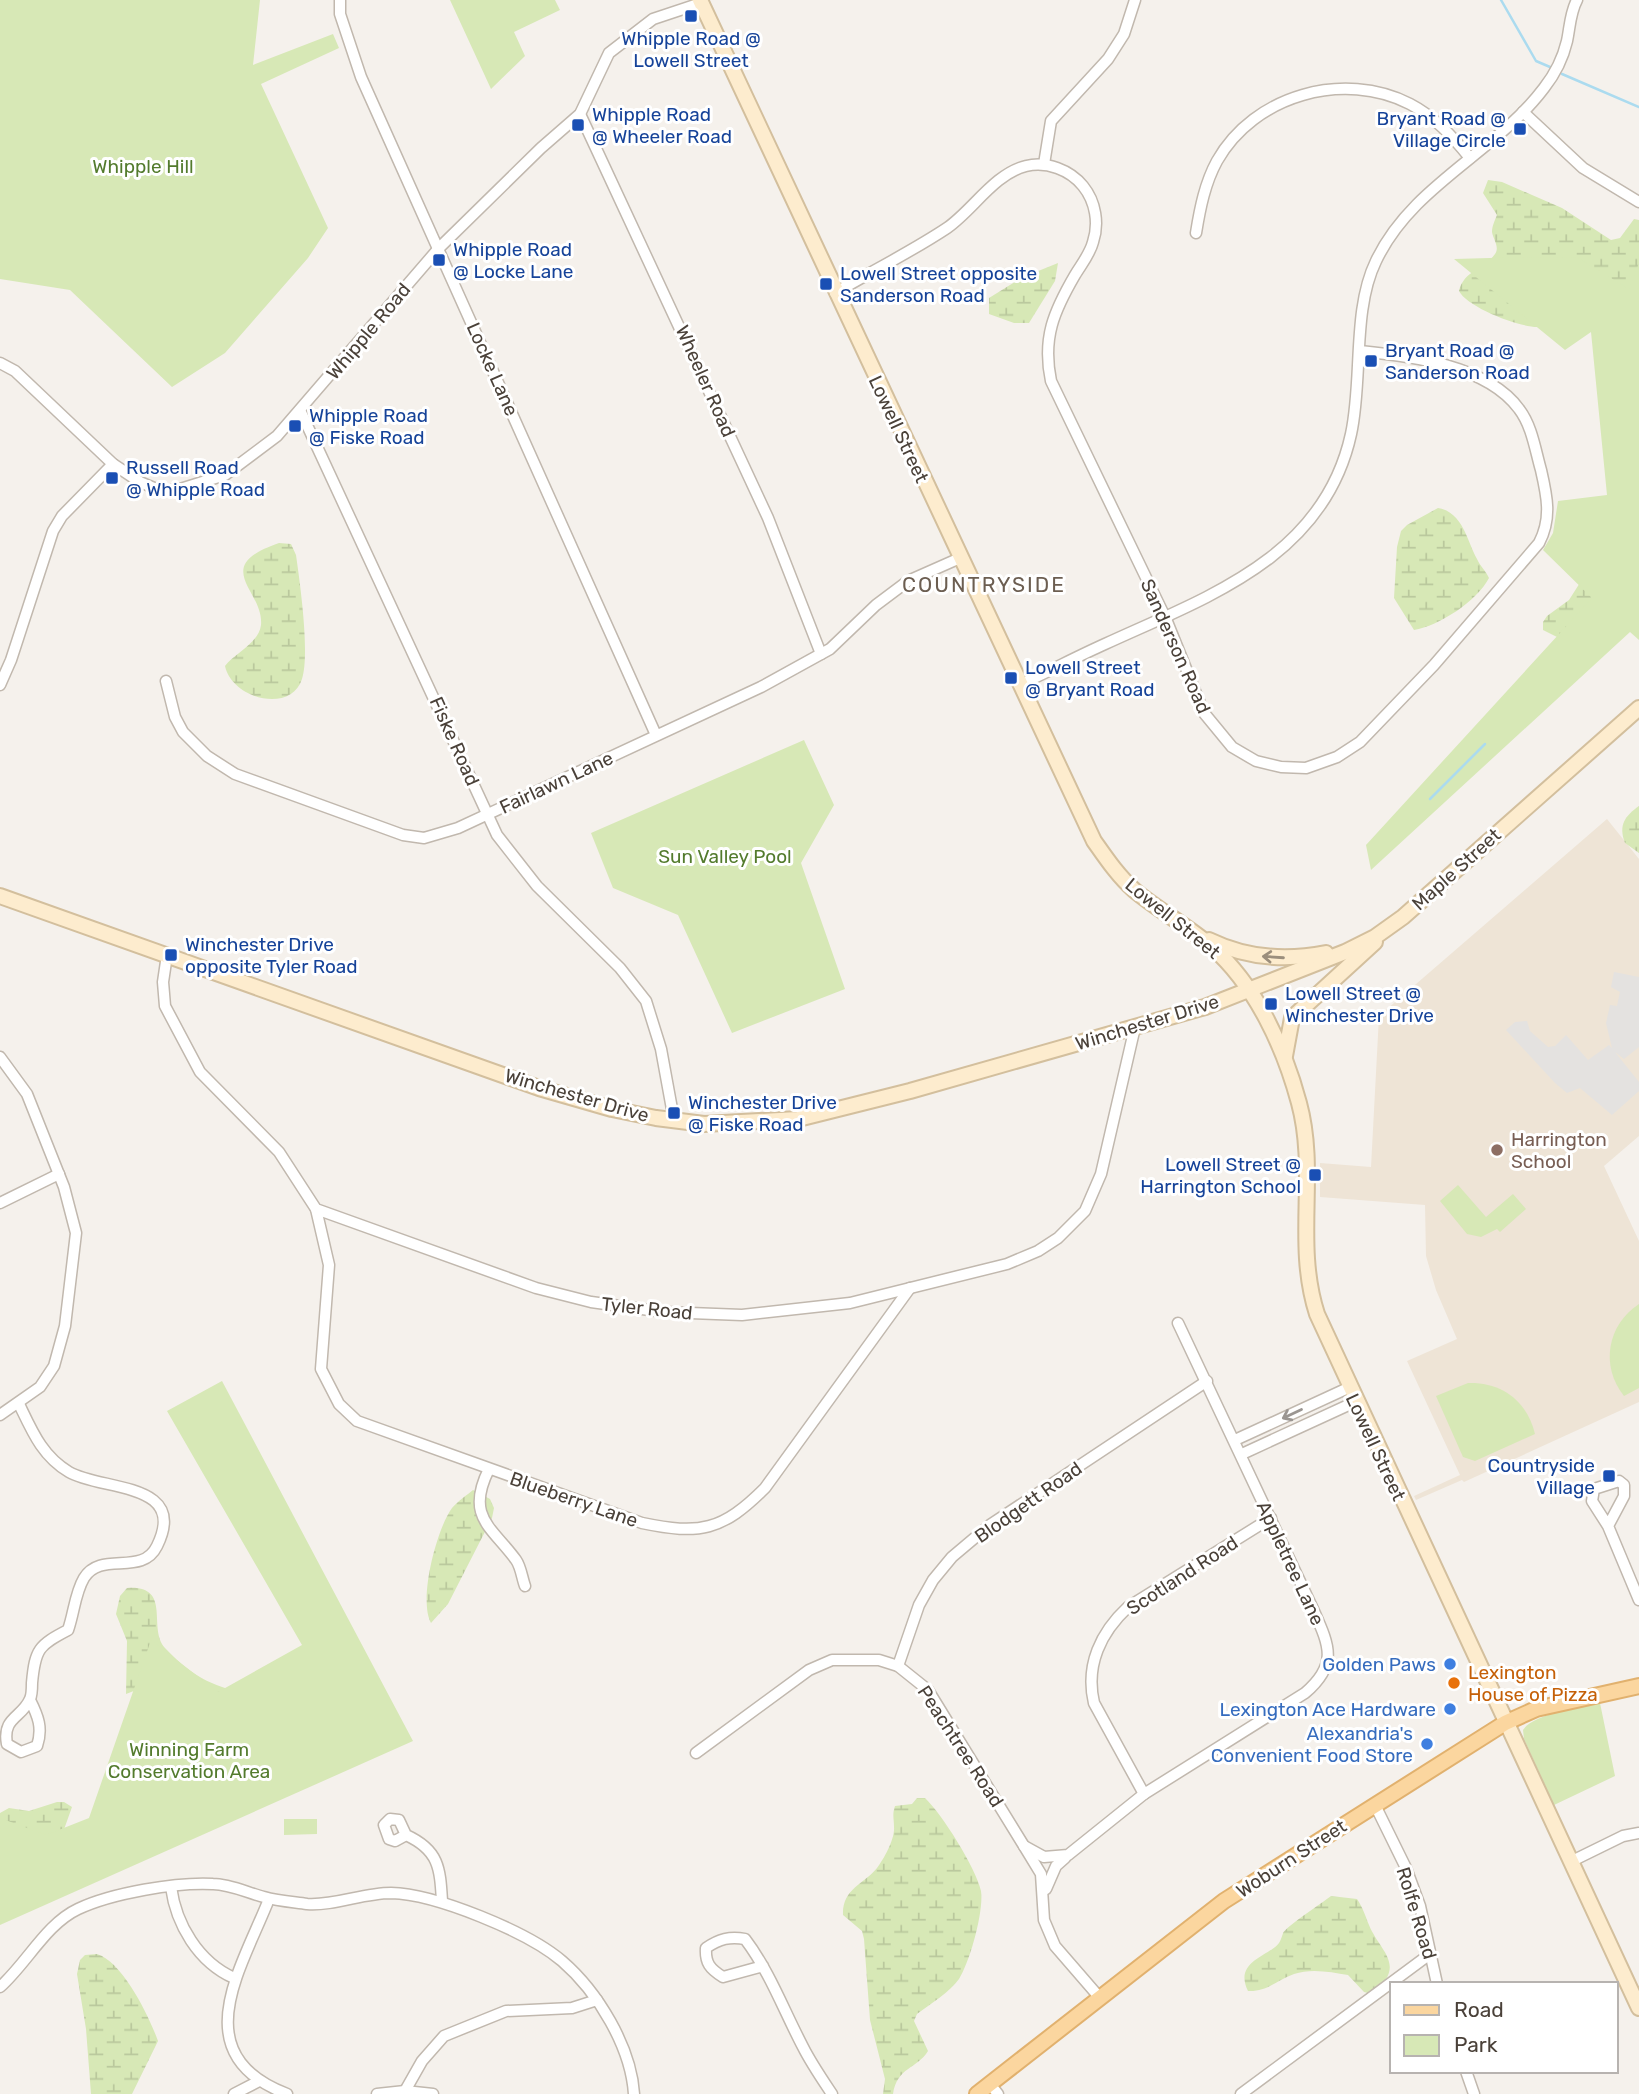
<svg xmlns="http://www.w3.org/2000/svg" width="1639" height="2094" viewBox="0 0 1639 2094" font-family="Rubik,sans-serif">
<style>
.education{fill:#eee4d6}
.wetland{fill:url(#wetland-marsh)}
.green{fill:#d7e8b6}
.parking{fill:#e4e2e0}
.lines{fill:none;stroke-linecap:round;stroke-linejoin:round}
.stream{stroke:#abdbef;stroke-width:2.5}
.street-casing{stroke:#c1b8ae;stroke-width:13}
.secondary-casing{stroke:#d3bf9d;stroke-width:18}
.primary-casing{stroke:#e1b16e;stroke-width:18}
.street{stroke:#fff;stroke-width:10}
.secondary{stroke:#fdecce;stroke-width:14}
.primary{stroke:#fbd69f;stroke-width:14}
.oneway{stroke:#9b8e7c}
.oneway2{stroke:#9b9692}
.transit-dot{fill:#1a4fb4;stroke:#fff;stroke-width:2.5}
.education-dot{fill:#8d6e63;stroke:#fff;stroke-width:2.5}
.shop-dot{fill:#3f7fe0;stroke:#fff;stroke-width:2.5}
.food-dot{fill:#e8710a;stroke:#fff;stroke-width:2.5}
.labels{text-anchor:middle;stroke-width:6;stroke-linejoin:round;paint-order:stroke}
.transit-label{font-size:19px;fill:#164399;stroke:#fff;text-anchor:start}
.park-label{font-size:19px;fill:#537b2d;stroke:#fff}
.street-label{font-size:19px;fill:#4a4139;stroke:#fff}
.education-label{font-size:19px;fill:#785e54;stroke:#fff;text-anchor:start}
.shop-label{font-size:19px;fill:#366cbe;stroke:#fff;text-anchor:end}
.food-label{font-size:19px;fill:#c56008;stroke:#fff;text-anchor:start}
.neighbourhood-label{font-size:21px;letter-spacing:2px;fill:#6c5e51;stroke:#fff}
</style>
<defs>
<pattern id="wetland-marsh" width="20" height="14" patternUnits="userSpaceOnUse" patternTransform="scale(1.75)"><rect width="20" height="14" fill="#d7e8b6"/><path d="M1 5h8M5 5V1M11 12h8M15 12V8" fill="none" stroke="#bac89d"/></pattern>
</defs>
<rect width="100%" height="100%" fill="#f5f1ec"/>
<polygon class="education" points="1607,819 1639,859 1639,1136 1604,1166 1639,1241 1639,1402 1464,1482 1462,1480 1416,1500 1414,1496 1460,1475 1407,1361 1457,1339 1436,1290 1426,1256 1425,1205 1320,1197 1320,1163 1371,1167 1379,1016"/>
<g class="wetland">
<path d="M 1488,180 L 1502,182 L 1562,208 L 1611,240 L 1620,238 L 1634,219 L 1639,220 L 1639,619 L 1559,638 L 1543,630 L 1543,622 L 1547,616 L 1569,600 L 1583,578 L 1612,500 L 1592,320 C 1574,322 1555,326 1537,327 C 1518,327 1467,307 1459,291 C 1464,270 1484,270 1495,254 C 1500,247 1493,239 1492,232 C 1492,226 1495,220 1497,215 L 1483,193 Z"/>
<polygon points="1058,263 1055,281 1029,323 1014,323 989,314 989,298 1021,278"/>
<path d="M 1438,508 C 1463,512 1467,541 1477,559 C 1480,566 1486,571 1489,578 C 1477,601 1439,626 1414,630 L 1394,598 L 1397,547 L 1401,531 L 1407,525 Z"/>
<path d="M 279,543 L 291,544 L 296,555 C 300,583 310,654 302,679 C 291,714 232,699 225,666 C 235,653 259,643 261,625 C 264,590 209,567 279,543 Z"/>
<path d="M 1639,806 L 1639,853 L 1625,843 C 1618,825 1625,816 1639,806 Z"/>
<path d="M 473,1490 L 490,1499 L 494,1508 L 492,1518 L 448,1604 L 431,1623 C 418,1600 437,1528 452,1508 C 458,1501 467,1495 473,1490 Z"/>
<path d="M 127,1588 C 173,1585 147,1628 165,1648 C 196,1681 214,1685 255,1697 L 139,1689 L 126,1694 L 127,1641 L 116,1614 L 120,1596 Z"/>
<path d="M 917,1798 L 925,1798 C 942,1814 976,1868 981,1891 C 984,1911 970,1962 959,1979 C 950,1992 930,2004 917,2014 L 914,2021 L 928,2051 C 917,2069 897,2067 893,2094 L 883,2094 L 885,2079 L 870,2020 L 864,1939 L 862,1931 L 843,1915 C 842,1889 864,1884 877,1868 C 884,1859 895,1839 894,1827 C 894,1818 892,1815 895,1806 L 912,1804 Z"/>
<polygon points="57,1802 64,1802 72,1807 62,1835 0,1855 0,1813 9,1808 29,1811"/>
<path d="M 1331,1896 L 1357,1899 C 1363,1908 1365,1915 1369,1925 C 1380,1952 1408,1965 1372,1994 L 1364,1992 L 1348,1975 C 1331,1972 1311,1968 1294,1974 C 1277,1980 1267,1992 1248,1991 C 1233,1961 1270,1956 1279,1943 C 1280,1942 1283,1934 1283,1933 C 1287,1926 1322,1903 1331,1896 Z"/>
<path d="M 97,1954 C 123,1962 149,2016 158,2041 L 132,2094 L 91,2094 L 86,2029 L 77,1974 L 80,1960 L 85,1955 Z"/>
</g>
<g class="green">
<polygon points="0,0 260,0 253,65 333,34 339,48 261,84 328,228 308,258 225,353 172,387 70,290 0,279"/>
<polygon points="450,0 555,0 560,10 514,32 525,56 491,89"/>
<polygon points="1525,257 1578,258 1629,289 1639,263 1639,640 1630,632 1371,870 1366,845 1592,598 1543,550 1553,533 1558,501 1607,495 1591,332 1565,350 1454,259"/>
<polygon points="804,740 834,805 801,863 845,989 732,1033 678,915 613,888 591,833"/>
<polygon points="1458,1185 1486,1217 1513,1194 1526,1209 1500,1232 1497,1229 1481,1237 1467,1234 1440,1201"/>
<path d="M 1639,1304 L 1639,1388 L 1624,1396 C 1600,1366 1607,1325 1639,1304 Z"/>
<polygon points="222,1381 413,1741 0,1925 0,1818 46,1835 89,1818 151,1640 218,1692 302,1645 167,1411"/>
<path d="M 1468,1383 C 1502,1382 1527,1401 1535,1434 L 1475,1461 L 1463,1457 L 1436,1396 Z"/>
<path d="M 1600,1703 L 1615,1776 L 1554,1805 L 1524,1739 L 1523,1730 C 1533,1714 1581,1707 1600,1703 Z"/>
<polygon points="284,1819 317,1819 317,1834 284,1835"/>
</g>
<polygon class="parking" points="1614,972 1639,977 1639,1047 1624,1059 1615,1052 1639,1082 1639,1091 1612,1115 1580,1088 1567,1093 1555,1083 1506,1030 1515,1022 1527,1021 1530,1031 1548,1047 1555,1046 1566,1035 1588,1060 1609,1045 1612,1048 1606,1023 1610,1005 1617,1006 1620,992 1611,987"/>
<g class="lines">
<g class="stream">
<polyline points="1501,0 1536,61 1550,67"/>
<polyline points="1562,74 1639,107"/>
<polyline points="1430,799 1485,744"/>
</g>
<defs>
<g id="street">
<polyline points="340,0 340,14 361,77 656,735"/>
<polyline points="1523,112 1583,168 1639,202"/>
<polyline points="580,114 768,518 821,654"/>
<polyline points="1044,164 1051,121 1108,59 1124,34 1135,0"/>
<path d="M 1196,233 C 1200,208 1205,183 1217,161 C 1254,95 1344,70 1410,104 C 1435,117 1452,136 1470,158"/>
<path d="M 835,293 C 872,271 911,252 947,228 C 973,210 994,174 1026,166 C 1047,161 1070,170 1083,186 C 1096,202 1099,224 1093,242 C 1090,254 1081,265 1075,275 C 1054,311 1042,338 1051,381 L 1166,619 L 1204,713 L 1232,747 L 1256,761 L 1281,767 L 1306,768 L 1337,757 L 1360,742 L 1434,665 L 1539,543 C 1552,518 1547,496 1541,470 C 1535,449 1532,426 1519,409 C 1487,365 1410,356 1360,351"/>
<polyline points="0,363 15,371 113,464 140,482 159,490 177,490 225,475 277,436 439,248 541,148 580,114 609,53 653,19 701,3"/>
<polyline points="300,410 497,835 537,886 620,968 646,1001 661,1049 674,1120"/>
<polyline points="166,681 175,717 183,732 207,756 235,774 403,835 424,838 458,828 761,687 830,649 876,605 908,581 960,558"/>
<polyline points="0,685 11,660 53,531 62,516 113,464"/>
<path d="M 1019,685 C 1048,672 1076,657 1105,644 C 1207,597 1324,558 1351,434 C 1363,380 1352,310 1376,261 C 1412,185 1495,153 1544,88 C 1555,74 1563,58 1567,41 C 1570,27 1570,13 1577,0"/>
<polyline points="167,955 163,982 165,1006 200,1072 279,1152 316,1209 536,1288 591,1302 664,1312 742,1315 850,1303 1007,1264 1038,1251 1058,1238 1085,1211 1101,1174 1135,1027"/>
<polyline points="0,1057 27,1094 64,1187 76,1233 65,1326 54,1366 40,1387 0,1415"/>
<polyline points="0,1203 59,1174"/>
<path d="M 316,1209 L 329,1265 L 321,1369 L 339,1404 L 357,1421 L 642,1523 C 700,1535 722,1531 765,1488 L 910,1288"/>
<path d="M 19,1404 C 32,1431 42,1456 69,1472 C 101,1491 189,1481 157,1546 C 142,1577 101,1550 84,1578 C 75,1593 74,1613 68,1630 C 39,1645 35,1649 32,1683 C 32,1687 32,1695 30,1699 C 22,1718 2,1717 7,1744 L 21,1752 L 37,1746 C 43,1728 38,1716 30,1700"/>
<polyline points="1235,1440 1348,1388"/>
<polyline points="1242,1454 1355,1402"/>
<path d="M 489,1469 C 465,1517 492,1527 516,1560 C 521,1567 522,1578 525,1586"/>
<polyline points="1608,1526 1624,1496 1624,1485 1619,1481 1594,1489 1592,1501 1608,1526 1639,1600"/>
<polyline points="898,1666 919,1605 933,1580 952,1557 990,1525 1207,1381"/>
<polyline points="696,1753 809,1670 832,1660 879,1660 898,1666 928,1690 1024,1846 1041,1874 1044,1920 1055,1946 1100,1998"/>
<path d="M 1144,1794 L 1094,1703 C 1085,1665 1101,1632 1128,1607 L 1271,1518"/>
<polyline points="1375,1805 1406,1868 1420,1906 1437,1984"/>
<path d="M 406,1835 L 399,1820 L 390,1819 L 384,1825 L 389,1839 L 395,1841 L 406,1835 C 439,1850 440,1868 442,1901"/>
<path d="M 1024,1846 L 1044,1857 L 1068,1855 L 1144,1794 L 1305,1693 C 1339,1664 1329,1645 1313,1609 L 1178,1323"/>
<polyline points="1570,1862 1623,1836 1639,1833"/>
<path d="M 171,1887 C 176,1924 198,1962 234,1978"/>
<polyline points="1046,1889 1056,1866 1065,1858"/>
<path d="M 269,1899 C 242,1968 183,2054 287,2094"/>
<path d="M 763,1966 L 723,1977 C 710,1969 705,1963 706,1948 C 719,1939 730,1936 745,1939 C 770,1972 784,2011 803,2047 C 811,2063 822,2079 832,2094"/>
<path d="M 0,1987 C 27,1963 46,1924 78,1909 C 112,1893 176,1882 213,1884 C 230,1884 248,1893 264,1897 C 278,1901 293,1902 307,1904 C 334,1906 363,1893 391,1893 C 436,1894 528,1932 562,1961 C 598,1992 631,2047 634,2094"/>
<polyline points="1466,2071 1474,2094"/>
<polyline points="990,2084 998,2094"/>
<polyline points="405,2091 422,2061 444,2036 506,2011 572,2008 597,2000"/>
<polyline points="234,2094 259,2081"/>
<polyline points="377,2094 405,2091 433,2094"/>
<polyline points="1241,2094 1430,1954"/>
</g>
<g id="secondary">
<path d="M 700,0 L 1094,841 C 1106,858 1118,876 1134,890 C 1159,911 1188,926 1212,947 C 1256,986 1284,1047 1299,1103 C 1318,1173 1294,1243 1317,1314 L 1639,2008"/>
<polyline points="0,896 539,1088 612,1109 656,1118 704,1124 798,1119 910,1091 1205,1007 1345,952 1375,937 1403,917 1639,708"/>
<path d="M 1209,940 C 1246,958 1286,961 1326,953"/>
<polyline points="1285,1056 1292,1018 1375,942"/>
</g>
<polyline id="primary" points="977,2094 1224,1901 1505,1723 1536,1709 1639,1686"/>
</defs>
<use href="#street" class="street-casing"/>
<use href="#secondary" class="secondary-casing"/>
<use href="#primary" class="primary-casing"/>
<use href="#street" class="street"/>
<use href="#secondary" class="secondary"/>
<use href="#primary" class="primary"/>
</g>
<defs><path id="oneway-shaft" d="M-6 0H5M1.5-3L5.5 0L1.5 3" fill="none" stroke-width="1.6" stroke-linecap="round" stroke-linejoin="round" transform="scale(1.75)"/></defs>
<use class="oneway" href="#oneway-shaft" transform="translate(1273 957) rotate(-176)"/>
<use class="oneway2" href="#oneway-shaft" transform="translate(1292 1414) rotate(155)"/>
<g class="transit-dot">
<rect x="684" y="9" width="14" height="14" rx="3.5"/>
<rect x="571" y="118" width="14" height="14" rx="3.5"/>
<rect x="1513" y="122" width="14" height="14" rx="3.5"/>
<rect x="432" y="253" width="14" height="14" rx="3.5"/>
<rect x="819" y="277" width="14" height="14" rx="3.5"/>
<rect x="1364" y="354" width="14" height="14" rx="3.5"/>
<rect x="288" y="419" width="14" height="14" rx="3.5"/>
<rect x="105" y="471" width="14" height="14" rx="3.5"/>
<rect x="1004" y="671" width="14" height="14" rx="3.5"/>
<rect x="164" y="948" width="14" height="14" rx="3.5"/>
<rect x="1264" y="997" width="14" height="14" rx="3.5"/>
<rect x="667" y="1106" width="14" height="14" rx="3.5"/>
<rect x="1308" y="1168" width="14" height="14" rx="3.5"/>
<rect x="1602" y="1469" width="14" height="14" rx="3.5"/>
</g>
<circle class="education-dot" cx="1497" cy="1150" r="7"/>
<g class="shop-dot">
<circle cx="1450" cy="1664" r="7"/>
<circle cx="1450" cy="1709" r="7"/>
<circle cx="1427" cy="1744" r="7"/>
</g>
<circle class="food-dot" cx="1454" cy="1683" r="7"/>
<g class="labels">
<g class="transit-label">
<text x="691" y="45" text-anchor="middle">Whipple Road @<tspan x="691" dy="22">Lowell Street</tspan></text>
<text x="592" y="121">Whipple Road<tspan x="592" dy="22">@ Wheeler Road</tspan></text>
<text x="1506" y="125" text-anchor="end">Bryant Road @<tspan x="1506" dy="22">Village Circle</tspan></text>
<text x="453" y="256">Whipple Road<tspan x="453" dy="22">@ Locke Lane</tspan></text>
<text x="840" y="280">Lowell Street opposite<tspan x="840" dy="22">Sanderson Road</tspan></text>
<text x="1385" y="357">Bryant Road @<tspan x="1385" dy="22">Sanderson Road</tspan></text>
<text x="309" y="422">Whipple Road<tspan x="309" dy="22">@ Fiske Road</tspan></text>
<text x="126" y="474">Russell Road<tspan x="126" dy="22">@ Whipple Road</tspan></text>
<text x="1025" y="674">Lowell Street<tspan x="1025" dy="22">@ Bryant Road</tspan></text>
<text x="185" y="951">Winchester Drive<tspan x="185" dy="22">opposite Tyler Road</tspan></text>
<text x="1285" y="1000">Lowell Street @<tspan x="1285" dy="22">Winchester Drive</tspan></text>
<text x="688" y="1109">Winchester Drive<tspan x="688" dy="22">@ Fiske Road</tspan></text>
<text x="1301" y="1171" text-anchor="end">Lowell Street @<tspan x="1301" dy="22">Harrington School</tspan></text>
<text x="1595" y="1472" text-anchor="end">Countryside<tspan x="1595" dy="22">Village</tspan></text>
</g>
<g class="park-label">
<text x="143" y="173">Whipple Hill</text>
<text x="725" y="863">Sun Valley Pool</text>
<text x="189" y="1756">Winning Farm<tspan x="189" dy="22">Conservation Area</tspan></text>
</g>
<g class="street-label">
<text transform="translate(368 331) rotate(-50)" y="7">Whipple Road</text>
<text transform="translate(493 369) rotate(66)" y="7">Locke Lane</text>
<text transform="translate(706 381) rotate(66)" y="7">Wheeler Road</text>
<text transform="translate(899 429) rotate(65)" y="7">Lowell Street</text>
<text transform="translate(1176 646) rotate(66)" y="7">Sanderson Road</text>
<text transform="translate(455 741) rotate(66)" y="7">Fiske Road</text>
<text transform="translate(556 782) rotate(-25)" y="7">Fairlawn Lane</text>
<text transform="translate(1456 869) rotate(-42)" y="7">Maple Street</text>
<text transform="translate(1173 918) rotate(39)" y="7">Lowell Street</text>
<text transform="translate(1147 1022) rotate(-17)" y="7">Winchester Drive</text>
<text transform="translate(577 1095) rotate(16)" y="7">Winchester Drive</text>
<text transform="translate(647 1308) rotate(6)" y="7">Tyler Road</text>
<text transform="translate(1376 1447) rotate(65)" y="7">Lowell Street</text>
<text transform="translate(574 1499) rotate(19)" y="7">Blueberry Lane</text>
<text transform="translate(1028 1502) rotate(-35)" y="7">Blodgett Road</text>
<text transform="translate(1291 1563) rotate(65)" y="7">Appletree Lane</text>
<text transform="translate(1182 1575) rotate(-33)" y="7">Scotland Road</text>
<text transform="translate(961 1746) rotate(57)" y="7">Peachtree Road</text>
<text transform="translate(1291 1858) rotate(-33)" y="7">Woburn Street</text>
<text transform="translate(1417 1913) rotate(73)" y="7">Rolfe Road</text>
</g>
<g class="education-label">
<text x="1511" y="1146">Harrington<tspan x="1511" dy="22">School</tspan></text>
</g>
<g class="shop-label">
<text x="1436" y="1671">Golden Paws</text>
<text x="1436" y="1716">Lexington Ace Hardware</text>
<text x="1413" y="1740">Alexandria's<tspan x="1413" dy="22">Convenient Food Store</tspan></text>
</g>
<g class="food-label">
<text x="1468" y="1679">Lexington<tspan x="1468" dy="22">House of Pizza</tspan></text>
</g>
<g class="neighbourhood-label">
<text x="984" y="592">COUNTRYSIDE</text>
</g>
</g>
<rect x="1390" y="1982" width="228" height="91" fill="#ffffff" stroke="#b7b3b0" stroke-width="2"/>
<rect x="1404" y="2005" width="35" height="10" fill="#fbd69f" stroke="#b7b3b0" stroke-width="2"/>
<text x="1454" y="2017" font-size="21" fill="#4a4139">Road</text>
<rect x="1404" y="2035" width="35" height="21" fill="#d7e8b6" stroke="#b7b3b0" stroke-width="2"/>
<text x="1454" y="2052" font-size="21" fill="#4a4139">Park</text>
</svg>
